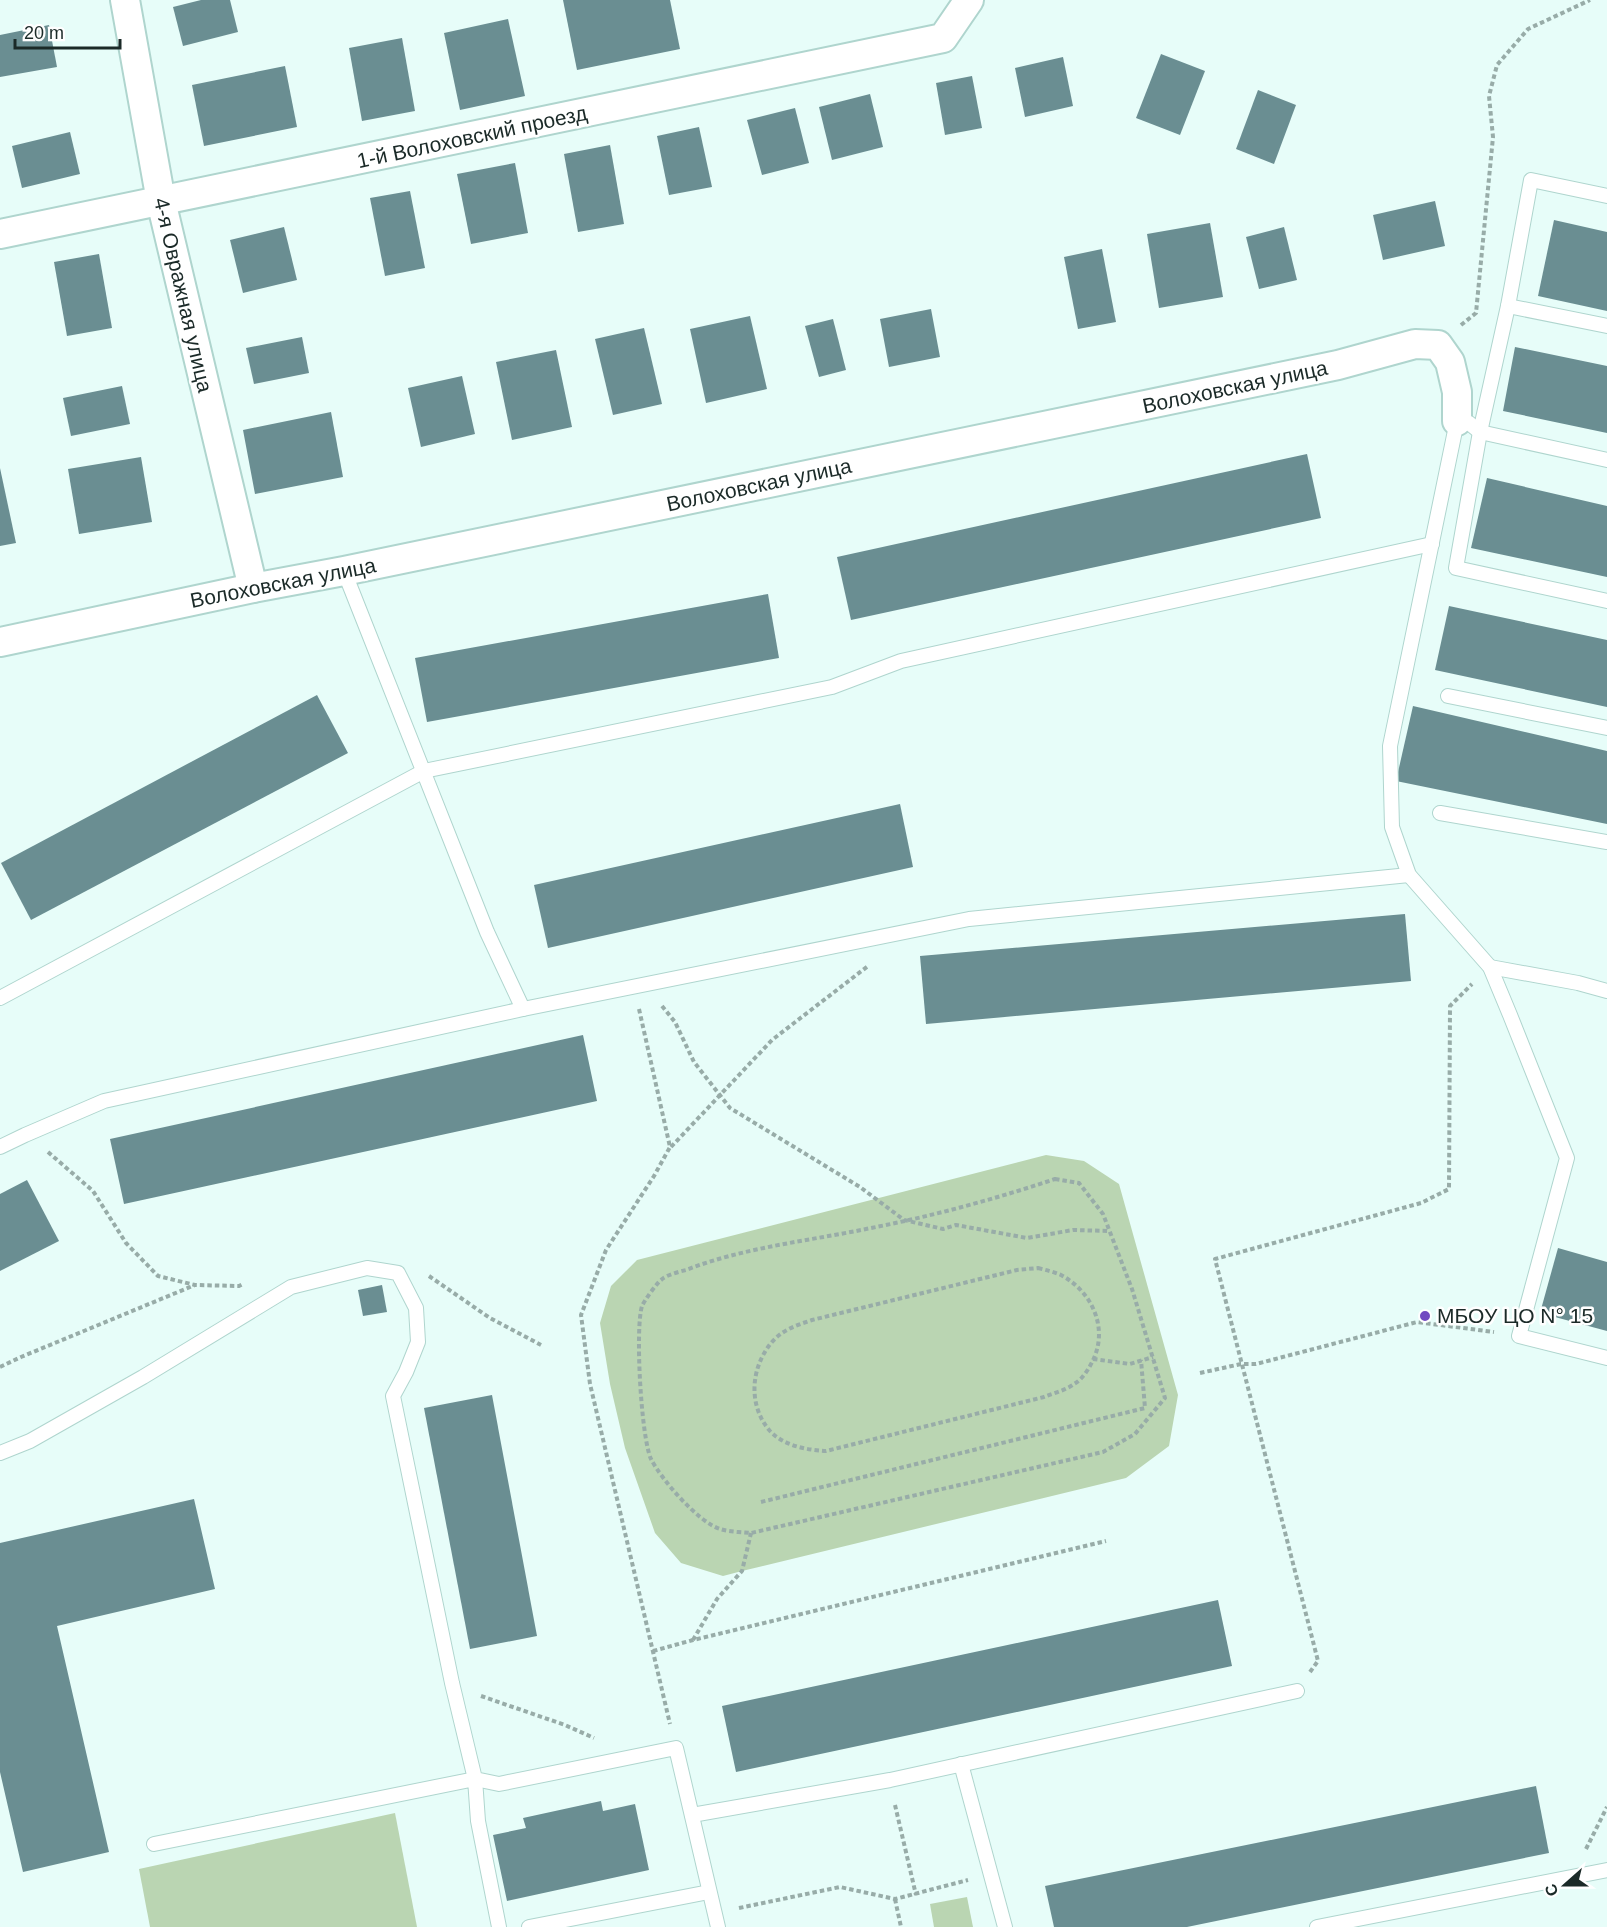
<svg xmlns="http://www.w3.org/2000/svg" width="1607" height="1927" viewBox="0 0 1607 1927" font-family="Arial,sans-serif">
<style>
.park{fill:#bad5b2}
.building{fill:#6a8e92}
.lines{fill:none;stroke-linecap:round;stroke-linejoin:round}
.service-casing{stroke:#afd5ce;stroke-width:16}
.minor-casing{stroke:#afd5ce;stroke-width:32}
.path{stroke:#98aca8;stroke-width:4;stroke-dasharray:4.5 3;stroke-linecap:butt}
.service{stroke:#fff;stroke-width:14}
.minor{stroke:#fff;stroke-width:28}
.poi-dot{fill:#7249c1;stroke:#fff;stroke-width:2}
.labels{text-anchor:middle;stroke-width:5;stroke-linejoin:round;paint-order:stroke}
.street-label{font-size:21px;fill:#1b2a28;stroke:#fff}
.poi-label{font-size:21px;fill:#1b2a28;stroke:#fff;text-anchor:start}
</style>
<rect width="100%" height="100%" fill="#e7fdf9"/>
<g class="park">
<polygon points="1046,1155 1084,1161 1119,1184 1178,1395 1169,1446 1126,1478 742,1571 723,1576 681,1563 655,1533 625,1448 610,1384 600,1323 611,1286 637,1260"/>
<polygon points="395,1813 417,1927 150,1927 139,1869"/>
<polygon points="967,1897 973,1927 934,1927 930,1904"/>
</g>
<g class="building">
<polygon points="201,0 230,0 238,32 183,46 173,7"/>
<polygon points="563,0 670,0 680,49 577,70"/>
<polygon points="508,19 525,96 460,110 444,33"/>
<polygon points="49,25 57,67 0,77 0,35"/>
<polygon points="402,38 415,111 362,121 349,48"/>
<polygon points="1161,54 1205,71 1180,135 1136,118"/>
<polygon points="1063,57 1073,106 1025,117 1015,68"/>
<polygon points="285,66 297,127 204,146 192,85"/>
<polygon points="972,76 982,128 945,135 936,83"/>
<polygon points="1258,90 1296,105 1274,164 1236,149"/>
<polygon points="870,94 883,147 832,160 819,107"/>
<polygon points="795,108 809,163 762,175 747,120"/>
<polygon points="699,127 712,187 669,195 657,136"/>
<polygon points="70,132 80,174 22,188 12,146"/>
<polygon points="610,145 624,224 578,232 564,154"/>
<polygon points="515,163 528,233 471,244 457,174"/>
<polygon points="410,191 425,268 385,276 370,198"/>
<polygon points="1435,201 1445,246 1383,260 1373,215"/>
<polygon points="1554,220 1607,232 1607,311 1538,296"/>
<polygon points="1210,223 1223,297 1159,308 1147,234"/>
<polygon points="284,227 297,280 243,293 230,240"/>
<polygon points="1284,227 1297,280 1259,289 1246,237"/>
<polygon points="1102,249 1116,322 1078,329 1064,257"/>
<polygon points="99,254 112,328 67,336 54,262"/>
<polygon points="931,309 940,357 889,367 880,319"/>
<polygon points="750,316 767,389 706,403 690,329"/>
<polygon points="833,319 846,370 819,377 805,326"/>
<polygon points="644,328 662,404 613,415 595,339"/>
<polygon points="302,337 309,373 254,384 246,348"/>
<polygon points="1515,347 1607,366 1607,433 1503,411"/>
<polygon points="556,350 572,427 512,440 496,362"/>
<polygon points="462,376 475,434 421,447 408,388"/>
<polygon points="122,386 130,424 71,436 63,398"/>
<polygon points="331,412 343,477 255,494 243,430"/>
<polygon points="1307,454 1321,518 851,620 837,557"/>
<polygon points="141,457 152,522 79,534 68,469"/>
<polygon points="0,468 16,543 0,546"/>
<polygon points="1487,478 1607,506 1607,577 1471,548"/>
<polygon points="768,594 779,658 427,722 415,658"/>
<polygon points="1449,606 1607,640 1607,707 1435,670"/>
<polygon points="317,695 348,753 31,920 1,863"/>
<polygon points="1413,706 1607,751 1607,824 1396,781"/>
<polygon points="900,804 913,867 548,948 534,885"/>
<polygon points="1405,914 1411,981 926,1024 920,956"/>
<polygon points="583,1035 597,1101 124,1204 110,1139"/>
<polygon points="27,1180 59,1241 0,1271 0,1194"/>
<polygon points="1558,1248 1607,1262 1607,1331 1540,1313"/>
<polygon points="382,1285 387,1312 363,1316 358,1290"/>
<polygon points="492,1395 537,1636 470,1649 424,1408"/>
<polygon points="194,1499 215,1589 57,1626 109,1852 23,1872 0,1772 0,1543"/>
<polygon points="1218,1600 1232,1666 736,1772 722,1706"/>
<polygon points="1536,1786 1549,1853 1187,1927 1054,1927 1045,1886"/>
<polygon points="601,1801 603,1811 635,1804 649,1870 507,1901 493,1835 526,1828 523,1818"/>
</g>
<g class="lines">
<defs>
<g id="service">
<polyline points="1607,196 1531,180 1508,306 1480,432 1456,568 1607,601"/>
<polyline points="1508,306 1607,326"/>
<polyline points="1607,460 1480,432 1469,423 1457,421 1390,746 1392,827 1409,875 1490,967 1510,1015 1567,1158 1519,1336 1607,1358"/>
<polyline points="344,571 487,932 523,1009"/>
<polyline points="1448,696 1607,728"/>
<polyline points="1440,813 1607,842"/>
<polyline points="1490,967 1578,983 1607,991"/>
<polyline points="0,998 424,771 832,687 901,661 1432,544"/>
<polyline points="0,1147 25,1135 104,1101 523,1009 969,919 1409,875"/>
<polyline points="0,1453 30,1441 143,1377 291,1287 367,1268 398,1273 416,1308 418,1342 406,1372 393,1396 452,1683 475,1779 499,1784 676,1748 718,1927"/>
<polyline points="961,1764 1005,1927"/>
<polyline points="692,1815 890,1780 1297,1691"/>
<polyline points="154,1844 475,1779 478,1821 499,1927"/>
<polyline points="529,1927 709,1892"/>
<polyline points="1317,1927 1607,1870"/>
</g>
<g id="minor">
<polyline points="125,0 161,201 253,588"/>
<polyline points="0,234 943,38 969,0"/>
<polyline points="0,642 253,588 344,571 1338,365 1415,344 1438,345 1450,362 1457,392 1457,421"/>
</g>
</defs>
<use href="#service" class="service-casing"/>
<use href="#minor" class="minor-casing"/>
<g class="path">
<polyline points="1461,325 1476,313 1493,137 1489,96 1497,65 1528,29 1590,0"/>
<polyline points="662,1006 675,1022 694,1062 730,1108 860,1187 904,1220 943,1229 956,1225 1027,1238 1073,1230 1110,1231"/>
<polyline points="639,1009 670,1147 654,1176 606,1250 581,1315 590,1384 670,1724"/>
<polyline points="671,1147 772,1040 868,966"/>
<polyline points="48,1152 93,1191 126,1243 158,1276 195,1285 239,1286 243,1284"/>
<path d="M 1055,1179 L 1079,1183 L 1103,1214 L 1132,1289 L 1165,1398 L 1135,1434 L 1103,1452 L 751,1533 C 741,1532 729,1532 720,1529 C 698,1522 661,1479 651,1459 C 641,1437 635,1328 642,1306 C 644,1301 657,1283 661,1280 C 666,1275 678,1272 686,1270 C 745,1247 809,1241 871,1228 C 933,1216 995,1199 1055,1179 Z"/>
<path d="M 1038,1268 C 1046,1270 1054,1272 1061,1275 C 1091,1291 1108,1326 1094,1358 C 1090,1367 1083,1379 1074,1384 C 1066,1390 1054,1393 1044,1397 L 826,1451 C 807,1450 784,1446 770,1431 C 748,1406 750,1368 772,1342 C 782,1330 797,1325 812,1320 L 1017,1270 Z"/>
<polyline points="429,1276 490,1318 541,1345"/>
<polyline points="1093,1359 1130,1364 1153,1357"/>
<polyline points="0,1367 21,1357 195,1285"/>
<polyline points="1200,1373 1241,1364 1256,1364 1417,1322 1494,1332"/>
<polyline points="761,1502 1145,1408 1141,1360"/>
<polyline points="693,1640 717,1599 742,1571 751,1533"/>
<polyline points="653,1651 693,1640 1106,1541"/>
<polyline points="1310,1672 1318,1661 1215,1259 1421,1203 1449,1189 1450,1006 1472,984"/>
<polyline points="481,1696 565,1725 594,1738"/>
<polyline points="895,1805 916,1895"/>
<polyline points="1586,1849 1607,1807"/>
<polyline points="895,1899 901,1927"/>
<polyline points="739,1908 840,1887 895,1899 968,1880"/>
</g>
<use href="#service" class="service"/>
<use href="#minor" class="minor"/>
</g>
<circle class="poi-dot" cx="1425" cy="1316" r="6"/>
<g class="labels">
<g class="street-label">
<text transform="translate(472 137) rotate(-12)" y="7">1-й Волоховский проезд</text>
<text transform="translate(183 295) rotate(77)" y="7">4-я Овражная улица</text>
<text transform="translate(1235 387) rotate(-12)" y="7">Волоховская улица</text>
<text transform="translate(759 485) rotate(-12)" y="7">Волоховская улица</text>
<text transform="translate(283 583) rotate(-11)" y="7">Волоховская улица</text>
</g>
<g class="poi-label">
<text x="1437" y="1323">МБОУ ЦО N° 15</text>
</g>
</g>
<g transform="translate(1565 1885) rotate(249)" stroke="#ffffff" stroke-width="4.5" paint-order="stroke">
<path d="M0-4.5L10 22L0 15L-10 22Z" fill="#1b2a28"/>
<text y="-9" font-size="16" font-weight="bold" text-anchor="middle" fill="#1b2a28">С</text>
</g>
<path d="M15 39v9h105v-9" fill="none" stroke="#1b2a28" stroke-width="3"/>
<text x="24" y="39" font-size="18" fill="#1b2a28" stroke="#ffffff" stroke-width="4.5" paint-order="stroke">20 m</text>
</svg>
